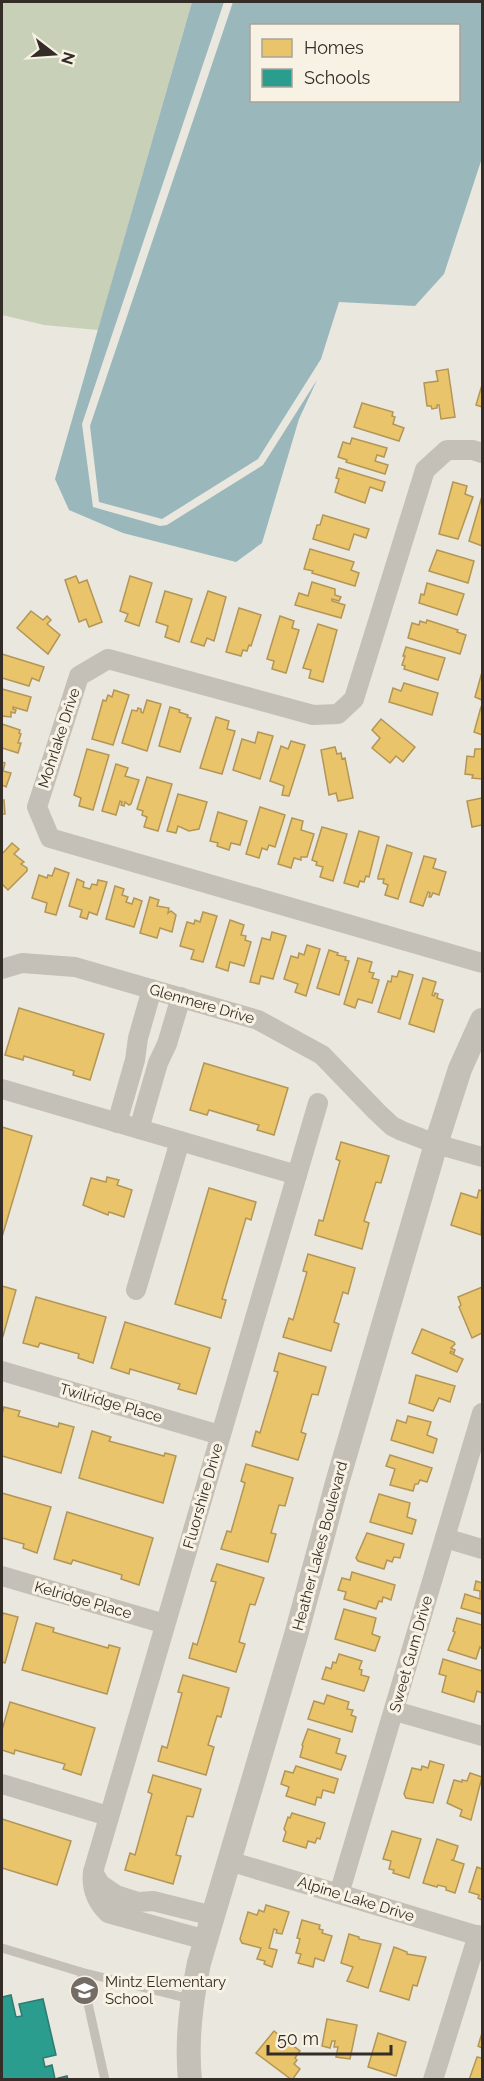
<svg xmlns="http://www.w3.org/2000/svg" width="484" height="2081" viewBox="0 0 484 2081" font-family="Raleway,sans-serif">
<style>
.green{fill:#c8d1b8}
.water{fill:#9ab7bc;fill-rule:evenodd}
.homes{fill:#e9c46a;stroke:#b39656;stroke-width:1.5}
.schools{fill:#2a9d8f;stroke:#2d7b70;stroke-width:1.5}
.lines{fill:none;stroke-linecap:round;stroke-linejoin:round}
.service{stroke:#c4bfb7;stroke-width:9}
.minor{stroke:#c4bfb7;stroke-width:20}
.tertiary{stroke:#c4bfb7;stroke-width:24}
.labels{text-anchor:middle;stroke-width:6;stroke-linejoin:round;paint-order:stroke}
.street-label{font-size:15px;fill:#342c26;stroke:#f8f2e4}
.poi-label{font-size:15px;fill:#342c26;stroke:#f8f2e4;text-anchor:start}
</style>
<rect width="100%" height="100%" fill="#eae7de"/>
<polygon class="green" points="2,2 192,2 98,330 44,325 2,315"/>
<g class="water">
<polygon points="192,2 224,2 82,424 93,507 160,526 167,525 263,465 317,380 299,419 262,543 236,562 123,533 69,510 55,479"/>
<path d="M 233,2 L 482,2 L 482,158 L 444,274 L 415,306 L 339,302 L 321,359 L 258,459 L 162,519 L 99,502 L 90,426 ZM 252,26 L 458,26 L 458,100 L 252,100 Z"/>
</g>
<g class="homes">
<polygon points="448,369 455,417 441,419 439,405 437,405 437,408 432,409 431,406 427,406 424,383 438,381 436,371"/>
<polygon points="482,385 482,407 476,405"/>
<polygon points="362,403 393,412 392,416 395,417 393,424 404,428 399,441 354,427"/>
<polygon points="352,438 387,448 384,457 377,455 375,461 388,465 385,474 346,462 347,460 338,457 343,442 350,444"/>
<polygon points="339,468 385,482 382,491 370,487 365,503 342,495 335,492 339,479 336,478"/>
<polygon points="453,482 467,486 465,494 473,497 458,539 439,534"/>
<polygon points="482,496 482,546 469,541"/>
<polygon points="323,515 369,529 366,538 354,534 349,550 313,539 317,525 320,525"/>
<polygon points="310,549 354,562 351,570 359,573 355,586 312,573 313,571 304,569"/>
<polygon points="437,550 474,561 468,583 429,571"/>
<polygon points="76,576 79,583 87,580 102,622 89,627 86,619 79,622 65,580"/>
<polygon points="130,576 152,583 139,626 125,621 128,614 120,611"/>
<polygon points="312,582 335,589 335,595 341,597 339,601 332,599 332,601 345,605 341,618 295,605 299,593 308,596"/>
<polygon points="427,583 464,594 457,615 419,603 421,594 424,595"/>
<polygon points="165,591 192,599 179,642 165,637 168,626 156,622"/>
<polygon points="208,591 226,597 214,641 207,638 204,646 191,642"/>
<polygon points="239,608 261,615 251,646 249,645 247,651 243,650 241,656 226,652"/>
<polygon points="31,611 43,620 47,616 51,620 47,624 60,635 48,654 17,628"/>
<polygon points="280,616 294,621 292,628 299,630 286,673 272,669 274,661 267,659"/>
<polygon points="427,620 458,630 457,632 466,635 460,654 408,638 412,623 419,625 420,621 426,623"/>
<polygon points="318,624 337,630 323,682 309,678 311,670 303,668"/>
<polygon points="406,647 445,658 438,680 404,669 405,666 402,665 405,656 403,656"/>
<polygon points="2,654 44,667 39,681 32,678 29,686 2,678"/>
<polygon points="482,672 482,700 475,697"/>
<polygon points="404,683 438,693 432,715 389,702 393,688 401,691"/>
<polygon points="2,689 31,697 27,711 13,707 13,709 16,710 15,713 11,712 11,717 2,716"/>
<polygon points="114,690 129,695 113,745 92,739 103,700 106,701 108,695 112,697"/>
<polygon points="147,700 161,704 147,751 122,743 132,710 137,711 138,708 141,709 141,712 143,713"/>
<polygon points="170,707 180,710 179,712 188,715 187,717 191,718 180,752 159,746"/>
<polygon points="481,707 482,707 482,735 474,732"/>
<polygon points="216,717 229,721 227,729 235,731 222,774 200,768"/>
<polygon points="381,719 415,747 403,762 396,756 390,763 372,748 380,738 372,730"/>
<polygon points="2,724 20,730 19,733 21,734 18,743 21,743 18,753 2,748"/>
<polygon points="258,732 273,736 260,779 233,770 242,739 255,743"/>
<polygon points="291,741 305,745 289,796 282,795 284,786 270,781 281,746 288,749"/>
<polygon points="335,747 337,754 341,753 342,759 345,758 353,798 338,801 336,793 329,795 321,750"/>
<polygon points="87,749 109,755 93,810 79,806 81,798 74,795"/>
<polygon points="475,749 482,749 482,779 472,778 473,775 465,774 467,756 474,757"/>
<polygon points="2,762 5,763 3,771 11,773 6,787 2,785"/>
<polygon points="116,764 128,768 125,776 139,780 131,804 129,805 125,802 124,806 121,805 122,802 120,801 116,815 102,811"/>
<polygon points="147,777 172,784 158,831 144,827 147,817 142,815 143,811 137,809"/>
<polygon points="178,794 207,802 199,829 189,831 178,826 176,833 167,831"/>
<polygon points="482,798 482,825 472,827 467,801"/>
<polygon points="2,800 4,800 5,814 2,814"/>
<polygon points="260,807 285,815 275,847 269,845 267,850 262,848 259,858 246,854"/>
<polygon points="218,812 247,821 240,845 231,843 229,850 217,846 218,843 210,841"/>
<polygon points="292,818 303,821 301,830 314,834 307,857 301,857 301,860 294,858 291,868 278,864"/>
<polygon points="322,827 347,834 333,881 320,877 323,867 316,865 317,862 312,860"/>
<polygon points="359,831 379,837 369,877 366,876 364,882 360,881 358,887 344,883"/>
<polygon points="12,843 19,849 14,854 24,862 21,864 27,868 27,871 8,890 2,884 2,854"/>
<polygon points="387,845 412,853 398,899 385,895 388,885 383,883 384,879 378,879 378,877"/>
<polygon points="424,856 436,859 433,868 446,872 439,895 433,893 431,897 429,897 430,893 428,892 423,906 410,902"/>
<polygon points="55,868 69,873 56,915 45,912 47,903 32,898 39,875 47,878 48,875 52,876"/>
<polygon points="77,879 84,882 83,887 90,889 92,884 97,885 98,880 107,882 97,915 89,912 87,919 80,917 82,910 69,906"/>
<polygon points="115,886 124,889 122,895 128,897 126,902 132,904 134,898 142,901 134,927 106,919"/>
<polygon points="150,897 159,900 157,906 169,908 168,913 171,911 176,915 172,932 160,928 157,938 140,933"/>
<polygon points="203,912 217,916 203,962 191,959 194,950 180,946 187,922 194,924 195,920 200,922"/>
<polygon points="230,920 244,925 241,935 246,936 245,940 251,942 244,966 230,962 228,971 216,967"/>
<polygon points="272,932 286,936 273,979 261,976 259,984 250,982 262,938 270,940"/>
<polygon points="307,945 320,949 306,996 295,992 298,984 284,979 291,956 298,958 299,953 304,955"/>
<polygon points="329,950 338,953 337,955 346,957 345,960 349,961 339,995 317,988"/>
<polygon points="358,958 372,962 369,972 374,973 372,978 379,980 372,1003 358,999 355,1008 344,1004"/>
<polygon points="399,971 413,975 400,1019 378,1012 388,981 391,982 392,976 397,977"/>
<polygon points="423,978 436,982 432,995 434,996 435,993 438,994 437,998 443,1000 434,1032 409,1024"/>
<polygon points="19,1008 104,1034 90,1080 73,1075 74,1071 24,1056 23,1060 5,1055"/>
<polygon points="204,1063 288,1088 274,1135 257,1130 259,1125 209,1110 207,1115 190,1110"/>
<polygon points="2,1127 32,1136 2,1237"/>
<polygon points="341,1142 389,1156 381,1183 376,1182 364,1221 369,1223 362,1249 315,1235 319,1220 323,1221 340,1161 336,1159"/>
<polygon points="107,1177 119,1180 117,1185 132,1190 124,1217 109,1212 108,1215 83,1205 91,1178 106,1182"/>
<polygon points="209,1188 256,1202 251,1220 246,1218 222,1299 226,1300 221,1318 175,1304"/>
<polygon points="479,1190 482,1191 481,1235 451,1225 461,1193 477,1198"/>
<polygon points="308,1254 355,1268 348,1294 343,1292 334,1322 339,1324 331,1351 283,1337 289,1318 293,1320 307,1272 303,1271"/>
<polygon points="2,1286 16,1290 3,1336 2,1335"/>
<polygon points="482,1287 482,1333 472,1338 459,1307 461,1305 458,1297"/>
<polygon points="36,1297 106,1317 93,1363 78,1358 79,1354 40,1343 38,1347 23,1343"/>
<polygon points="125,1322 210,1348 196,1394 178,1389 180,1384 130,1369 129,1374 111,1368"/>
<polygon points="422,1329 454,1342 455,1344 451,1348 455,1350 454,1353 451,1351 450,1353 463,1359 457,1372 412,1353"/>
<polygon points="279,1353 326,1367 318,1395 312,1394 301,1432 306,1434 298,1460 252,1446 256,1431 260,1433 278,1372 274,1371"/>
<polygon points="416,1375 455,1386 450,1402 439,1398 433,1411 409,1403"/>
<polygon points="4,1407 20,1411 18,1416 58,1427 59,1423 74,1427 61,1473 2,1456 2,1414"/>
<polygon points="408,1416 431,1422 427,1435 437,1439 433,1453 391,1440 397,1420 406,1423"/>
<polygon points="92,1431 111,1437 109,1441 164,1456 165,1453 176,1456 163,1503 79,1478"/>
<polygon points="390,1455 432,1468 427,1482 420,1480 418,1484 415,1484 413,1491 390,1485 395,1469 386,1466"/>
<polygon points="246,1464 293,1478 285,1506 279,1505 271,1533 276,1534 268,1562 221,1549 227,1531 231,1532 245,1483 241,1481"/>
<polygon points="2,1493 51,1507 37,1553 23,1548 24,1544 2,1538"/>
<polygon points="379,1494 410,1503 407,1517 416,1520 412,1534 370,1522"/>
<polygon points="67,1512 153,1538 139,1585 121,1579 122,1575 73,1560 71,1564 54,1559"/>
<polygon points="367,1533 404,1544 400,1558 394,1557 392,1562 387,1560 384,1569 358,1561 356,1558"/>
<polygon points="217,1564 264,1578 255,1605 250,1604 239,1642 245,1644 236,1672 189,1658 193,1643 197,1645 216,1582 211,1581"/>
<polygon points="352,1572 395,1585 391,1600 383,1597 382,1602 379,1601 376,1609 344,1599 346,1592 338,1590 342,1578 350,1580"/>
<polygon points="476,1581 482,1583 482,1614 461,1608 465,1594 480,1599 480,1591 474,1590"/>
<polygon points="344,1609 376,1618 372,1634 380,1637 375,1651 335,1639"/>
<polygon points="3,1613 18,1617 5,1663 2,1662 2,1617"/>
<polygon points="457,1618 482,1625 482,1649 480,1647 476,1659 448,1650 455,1632 453,1631"/>
<polygon points="36,1623 54,1628 53,1632 108,1648 109,1645 120,1648 107,1694 22,1670"/>
<polygon points="339,1654 362,1661 359,1669 362,1670 361,1675 369,1677 364,1691 322,1679 326,1667 331,1669 333,1662 336,1663"/>
<polygon points="443,1659 482,1671 482,1693 477,1691 474,1702 442,1692 446,1676 439,1674"/>
<polygon points="183,1675 229,1688 221,1717 217,1716 208,1745 214,1747 206,1775 158,1761 162,1746 167,1748 182,1693 178,1692"/>
<polygon points="327,1695 349,1702 347,1709 353,1710 351,1715 356,1717 352,1732 308,1719 314,1701 324,1704"/>
<polygon points="10,1702 95,1728 81,1775 63,1769 65,1764 15,1750 14,1754 2,1750 2,1730"/>
<polygon points="308,1729 340,1739 336,1753 346,1756 341,1770 300,1757 303,1746 302,1745"/>
<polygon points="430,1761 444,1765 433,1803 406,1798 404,1794 412,1768 421,1770 422,1766 428,1768"/>
<polygon points="296,1766 338,1779 334,1793 323,1790 321,1798 317,1797 315,1805 286,1796 289,1787 281,1784 285,1771 293,1773"/>
<polygon points="470,1773 482,1777 471,1820 460,1816 462,1810 447,1803 454,1780 462,1782 462,1780 467,1781"/>
<polygon points="153,1775 201,1789 193,1817 187,1816 176,1855 181,1856 173,1884 125,1870 130,1853 135,1855 152,1794 148,1792"/>
<polygon points="292,1813 325,1823 320,1839 317,1838 315,1843 308,1841 306,1848 283,1841 286,1832 284,1829 288,1817 290,1818"/>
<polygon points="2,1819 71,1841 57,1885 2,1868"/>
<polygon points="392,1831 421,1839 409,1878 393,1873 394,1870 389,1869 391,1861 383,1859"/>
<polygon points="437,1839 458,1846 454,1859 452,1860 464,1864 455,1893 446,1890 446,1887 438,1885 437,1887 423,1883"/>
<polygon points="477,1867 482,1869 482,1900 478,1898 479,1895 469,1892"/>
<polygon points="266,1905 289,1912 282,1934 276,1933 277,1930 274,1929 269,1948 277,1950 272,1967 264,1964 265,1961 257,1959 261,1948 242,1943 240,1939 248,1912 257,1915 259,1910 264,1912"/>
<polygon points="302,1920 320,1925 319,1929 323,1930 322,1933 332,1936 324,1961 315,1958 313,1967 298,1963 301,1954 296,1953 300,1939 297,1938"/>
<polygon points="349,1934 359,1937 359,1939 381,1944 368,1988 347,1981 353,1967 341,1963"/>
<polygon points="394,1947 407,1952 407,1954 426,1957 417,1986 413,1985 409,2000 380,1991"/>
<polygon points="327,2019 357,2025 350,2059 336,2057 338,2047 334,2047 335,2041 332,2041 330,2048 322,2046"/>
<polygon points="274,2031 300,2051 295,2058 297,2060 294,2064 300,2069 292,2080 256,2053"/>
<polygon points="378,2033 406,2042 396,2076 368,2067"/>
<polygon points="482,2033 482,2048 478,2046"/>
<polygon points="477,2057 482,2058 482,2080 469,2080"/>
</g>
<polygon class="schools" points="11,1995 16,2017 22,2016 19,2004 43,1999 56,2055 43,2058 45,2067 52,2065 55,2079 67,2076 68,2080 2,2080 2,1997"/>
<g class="lines">
<g class="service">
<polyline points="2,1948 81,1972 190,1999"/>
<polyline points="81,1972 105,2080"/>
</g>
<g class="minor">
<polyline points="482,453 473,450 447,450 425,470 354,699 338,714 313,715 108,659 79,676 37,807 50,838 482,963"/>
<polyline points="2,969 22,963 75,967 258,1020 322,1055 377,1112 392,1126 402,1131 436,1144 482,1157"/>
<polyline points="2,1089 297,1175"/>
<polyline points="117,1123 135,1060 138,1038 152,989"/>
<polyline points="139,1129 158,1063 167,1044 181,997"/>
<polyline points="136,1290 180,1141"/>
<polyline points="2,1371 220,1435"/>
<polyline points="445,1538 482,1549"/>
<polyline points="2,1576 165,1624"/>
<polyline points="395,1711 482,1736"/>
<polyline points="2,1784 108,1816"/>
<polyline points="229,1861 482,1937"/>
<polyline points="93,1872 100,1884 116,1895 138,1902 153,1901 213,1916"/>
<polyline points="339,1894 482,1413"/>
<path d="M 206,1940 L 108,1913 C 96,1901 91,1888 93,1872 L 318,1103"/>
<polyline points="433,2080 478,1935"/>
</g>
<path class="tertiary" d="M 190,2080 C 186,2040 191,2001 199,1963 L 296,1635 L 337,1483 L 436,1144 L 460,1069 L 482,1020"/>
</g>
<defs>
<symbol id="school-disc" viewBox="-11 -11 22 22"><circle r="9.5" fill="#746d66" stroke="#f8f2e4"/><path d="M0-5L7-2L0 1L-7-2ZM-4 1L0 2.5L4 1V4Q0 6-4 4Z" fill="#fff"/></symbol>
</defs>
<g fill-rule="evenodd">
<use href="#school-disc" x="68" y="1974" width="33" height="33"/>
</g>
<g class="labels">
<g class="street-label">
<text transform="translate(59 738) rotate(-72)" y="5">Mohrlake Drive</text>
<text transform="translate(202 1004) rotate(16)" y="5">Glenmere Drive</text>
<text transform="translate(111 1403) rotate(16)" y="5">Twilridge Place</text>
<text transform="translate(203 1496) rotate(-74)" y="5">Fluorshire Drive</text>
<text transform="translate(320 1546) rotate(-75)" y="5">Heather Lakes Boulevard</text>
<text transform="translate(83 1600) rotate(16)" y="5">Kelridge Place</text>
<text transform="translate(411 1654) rotate(-74)" y="5">Sweet Gum Drive</text>
<text transform="translate(356 1899) rotate(17)" y="5">Alpine Lake Drive</text>
</g>
<g class="poi-label">
<text x="105" y="1987">Mintz Elementary<tspan x="105" dy="17">School</tspan></text>
</g>
</g>
<rect width="484" height="2081" fill="none" stroke="#342c26" stroke-width="6"/>
<rect x="250" y="24" width="210" height="78" fill="#f8f2e4" stroke="#aaa398" stroke-width="1.5"/>
<rect x="262" y="39" width="30" height="18" fill="#e9c46a" stroke="#aaa398" stroke-width="1.5"/>
<text x="304" y="54" font-size="18" fill="#342c26">Homes</text>
<rect x="262" y="69" width="30" height="18" fill="#2a9d8f" stroke="#aaa398" stroke-width="1.5"/>
<text x="304" y="84" font-size="18" fill="#342c26">Schools</text>
<g transform="translate(54 54) rotate(107)" stroke="#f8f2e4" stroke-width="4.5" paint-order="stroke">
<path d="M0-4.5L10 22L0 15L-10 22Z" fill="#342c26"/>
<text y="-9" font-size="16" font-weight="bold" text-anchor="middle" fill="#342c26">N</text>
</g>
<path d="M268 2045v9h123v-9" fill="none" stroke="#342c26" stroke-width="3"/>
<text x="277" y="2045" font-size="18" fill="#342c26" stroke="#f8f2e4" stroke-width="4.5" paint-order="stroke">50 m</text>
</svg>
